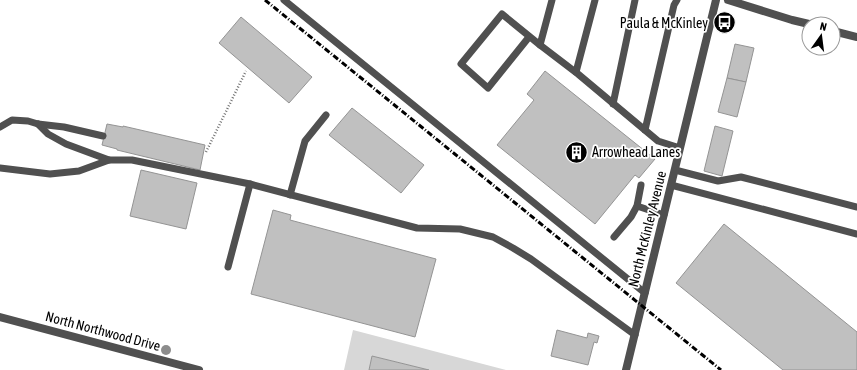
<svg xmlns="http://www.w3.org/2000/svg" width="857" height="370" viewBox="0 0 857 370" font-family="'Asap Condensed',sans-serif">
<style>
.green{fill:#d7d7d7}
.building{fill:#c0c0c0;stroke:#949494}
.lines{fill:none;stroke-linecap:round;stroke-linejoin:round}
.path{stroke:#727272;stroke-width:2.5;stroke-dasharray:1 2;stroke-linecap:butt}
.service{stroke:#505050;stroke-width:7}
.minor{stroke:#505050;stroke-width:8}
.tertiary{stroke:#505050;stroke-width:8}
.rail{stroke:#000;stroke-width:3;stroke-dasharray:6 2 1 2;stroke-linecap:butt}
.tree{fill:#8c8c8c}
.labels{text-anchor:middle;stroke-width:3.5;stroke-linejoin:round;paint-order:stroke}
.poi-label{font-size:14px;fill:#000;stroke:#fff;text-anchor:end}
.street-label{font-size:14px;fill:#000;stroke:#fff}
</style>
<rect width="100%" height="100%" fill="#fff"/>
<polygon class="green" points="353,330 506,370 429,370 372,356 369,370 344,370"/>
<g class="building">
<polygon points="241,17 312,77 289,103 219,43"/>
<polygon points="735,44 754,48 746,82 727,78"/>
<polygon points="545,71 655,159 639,178 635,175 595,224 497,145 534,100 527,94"/>
<polygon points="727,78 746,82 737,117 718,112"/>
<polygon points="352,108 424,165 401,193 329,135"/>
<polygon points="107,124 123,127 123,126 205,145 200,170 117,150 117,149 102,145"/>
<polygon points="715,126 733,131 722,176 704,171"/>
<polygon points="141,170 197,183 186,229 130,216"/>
<polygon points="273,210 291,215 290,220 436,259 415,337 251,294"/>
<polygon points="724,224 857,332 857,370 783,370 676,283"/>
<polygon points="557,330 587,338 588,333 599,336 597,343 594,342 588,365 551,356"/>
<polygon points="372,356 429,370 369,370"/>
</g>
<g class="lines">
<polyline class="path" points="206,152 246,71"/>
<g class="service">
<polyline points="284,0 645,293"/>
<polyline points="552,0 540,45 578,74 658,141 680,148"/>
<polyline points="529,37 488,88 461,64 502,14 540,45"/>
<polyline points="576,72 595,0"/>
<polyline points="613,104 635,0"/>
<polyline points="38,124 48,134 66,144 109,160"/>
<polyline points="0,127 12,120 28,121 38,124 64,127 103,136"/>
<polyline points="645,130 674,5 677,0"/>
<polyline points="0,168 50,174 79,171 109,160 132,160 250,184 417,228 460,229 493,237 513,248 531,259 635,335"/>
<polyline points="675,170 718,181 741,177 857,207"/>
<polyline points="671,185 857,234"/>
<polyline points="290,195 305,141 326,115"/>
<polyline points="637,206 664,215"/>
<polyline points="614,237 631,217 637,206 641,185"/>
<polyline points="228,267 250,184"/>
</g>
<g class="minor">
<polyline points="728,0 792,20 809,24"/>
<polyline points="833,31 857,37"/>
<polyline points="0,317 199,370"/>
</g>
<polyline class="tertiary" points="626,370 716,0"/>
<polyline class="rail" points="265,0 721,370"/>
</g>
<circle class="tree" cx="166" cy="350" r="5"/>
<defs>
<symbol id="bus-disc" viewBox="-11 -11 22 22"><circle r="9.5" fill="#000" stroke="#fff"/><path d="M-5-6H5V4H4V6H2V4H-2V6H-4V4H-5ZM-3.5-4V0h7V-4ZM-3.5 1.2v1.5H-2V1.2ZM2 1.2v1.5H3.5V1.2Z" fill="#fff"/></symbol>
<symbol id="building-disc" viewBox="-11 -11 22 22"><circle r="9.5" fill="#000" stroke="#fff"/><path d="M-4-6H4V6H1V3H-1V6H-4ZM-2.5-4.3h1.7v1.8h-1.7ZM.8-4.3h1.7v1.8H.8ZM-2.5-1h1.7V.8h-1.7ZM.8-1h1.7V.8H.8Z" fill="#fff"/></symbol>
</defs>
<g fill-rule="evenodd">
<use href="#bus-disc" x="712" y="10" width="25" height="25"/>
<use href="#building-disc" x="564" y="140" width="25" height="25"/>
</g>
<g class="labels">
<g class="poi-label">
<text x="708" y="28">Paula &amp; McKinley</text>
<text x="592" y="157" text-anchor="start">Arrowhead Lanes</text>
</g>
<g class="street-label">
<text transform="translate(647 229) rotate(-76)" y="5">North McKinley Avenue</text>
<text transform="translate(103 331) rotate(15)" y="5">North Northwood Drive</text>
</g>
</g>
<g transform="translate(821 36) rotate(14)"><circle r="19" fill="#ffffff" stroke="#999999"/>
<path d="M0-3L7 15L0 10L-7 15Z" fill="#000000"/>
<text y="-6" font-size="11" font-weight="bold" text-anchor="middle" fill="#000000">N</text>
</g>
</svg>
